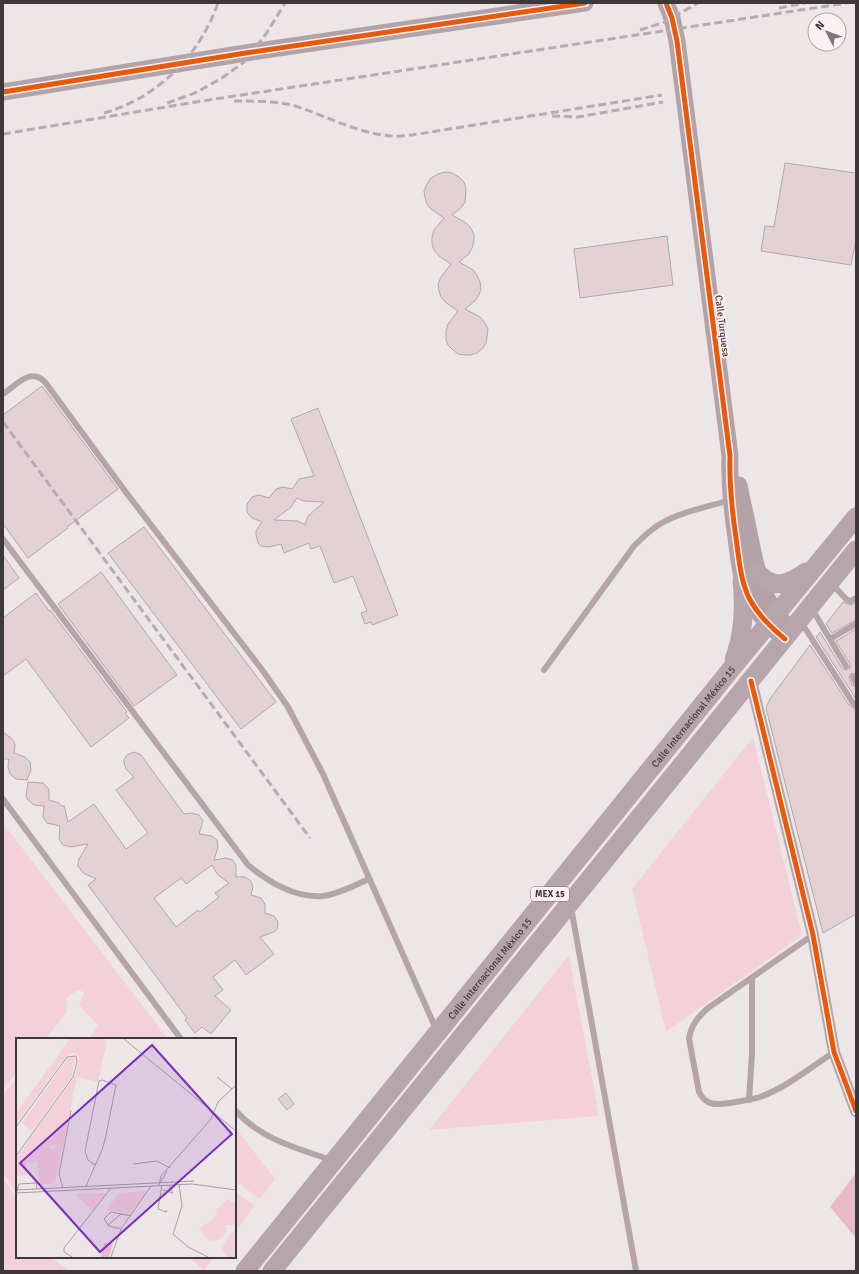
<svg xmlns="http://www.w3.org/2000/svg" width="859" height="1274" viewBox="0 0 859 1274" font-family="Signika,sans-serif">
<style>
.green{fill:#f4d1da}
.forest{fill:#e9b9c7}
.building{fill:#e4d1d6;stroke:#aea9aa;fill-rule:evenodd}
.lines{fill:none;stroke-linecap:round;stroke-linejoin:round}
.lane{stroke:#b5a5a9;stroke-width:6}
.street{stroke:#b5a5a9;stroke-width:12}
.secondary{stroke:#b3a2a7;stroke-width:17}
.primary{stroke:#b6a5ab;stroke-width:19}
.rail{stroke:#b7abaf;stroke-width:3;stroke-dasharray:8 4;stroke-linecap:butt}
.cycleway-casing{stroke:#fef0f3;stroke-width:8}
.cycleway{stroke:#e8590c;stroke-width:5}
.labels{text-anchor:middle;stroke-width:3.5;stroke-linejoin:round;paint-order:stroke}
.shield{fill:#fef0f3;stroke:#786f72;stroke-width:1}
.shield-label{font-size:9px;font-weight:bold;fill:#3e383a}
.street-label{font-size:10px;fill:#3e383a;stroke:#fef0f3}
.inset-road{fill:none;stroke:#a7a0a2;stroke-width:1}
.view{fill:#7b2cbf;fill-opacity:0.15;stroke:#7b2cbf;stroke-width:2}
.inset-edge{fill:none;stroke:#3e383a;stroke-width:2}
</style>
<rect width="100%" height="100%" fill="#ede6e7"/>
<g class="green">
<polygon points="753,737 802,935 666,1032 632,889"/>
<polygon points="3,823 168,1039 89,1039 98,1025 79,1005 84,992 77,990 66,999 67,1012 45,1039 17,1039 17,1072 3,1089"/>
<polygon points="569,955 599,1116 429,1130"/>
<polygon points="17,1078 17,1194 3,1174 3,1094"/>
<polygon points="235,1127 275,1179 260,1199 235,1181"/>
<polygon points="3,1178 17,1199 17,1257 51,1257 69,1271 3,1271"/>
<polygon points="235,1191 255,1206 235,1231"/>
<polygon points="188,1257 214,1257 204,1270"/>
</g>
<polygon class="forest" points="856,1173 856,1238 830,1207"/>
<g class="building">
<polygon points="785,163 856,173 856,240 851,265 761,251 765,226 774,227"/>
<polygon points="445,172 452,173 459,177 464,182 466,189 465,202 461,208 452,215 466,223 471,228 474,235 474,242 472,248 469,254 459,262 473,270 477,275 480,282 481,289 479,295 475,301 465,309 480,317 485,323 488,329 486,343 483,348 477,353 471,355 465,355 458,354 453,350 448,345 446,339 446,331 448,324 458,311 445,302 441,297 439,291 438,284 441,277 451,264 439,256 434,250 432,244 432,237 434,230 444,218 431,209 427,204 425,198 424,191 427,184 431,178 438,174"/>
<polygon points="667,236 673,285 580,298 574,249"/>
<polygon points="42,386 118,489 67,527 68,528 28,558 3,524 3,415"/>
<path d="M 318,408 L 398,615 L 372,625 L 371,622 L 365,624 L 361,613 L 367,611 L 353,576 L 334,583 L 320,546 L 311,549 L 309,543 L 284,553 L 281,544 L 269,547 L 261,546 L 258,543 L 256,535 L 256,531 L 262,522 L 252,518 L 247,512 L 247,504 L 252,497 L 259,495 L 269,498 L 276,489 L 283,487 L 292,489 L 299,479 L 314,476 L 291,419 ZM 297,498 L 303,501 L 324,502 L 308,516 L 305,525 L 298,521 L 274,520 L 291,507 Z"/>
<polygon points="144,527 276,702 241,729 108,553"/>
<polygon points="3,555 19,578 3,590"/>
<polygon points="101,572 177,675 134,706 58,604"/>
<polygon points="36,593 49,611 50,610 127,712 125,713 129,718 91,747 26,659 3,676 3,618"/>
<polygon points="843,602 850,605 856,603 856,620 832,633 826,624"/>
<polygon points="856,629 856,674 851,673 849,677 852,685 856,687 856,699 816,637 820,632 842,668 846,670 850,668 850,664 836,641"/>
<polygon points="810,645 849,705 856,710 856,914 823,933 766,708 770,699"/>
<polygon points="3,732 11,738 14,742 15,745 14,753 25,757 30,762 31,770 27,780 16,779 10,774 8,767 9,759 3,759"/>
<path d="M 134,752 L 141,755 L 184,814 L 192,813 L 199,815 L 203,821 L 199,834 L 212,836 L 217,840 L 218,847 L 214,860 L 226,858 L 233,860 L 236,866 L 236,877 L 245,877 L 250,880 L 253,886 L 251,895 L 261,898 L 265,904 L 265,913 L 274,916 L 278,922 L 277,929 L 274,932 L 260,937 L 274,954 L 246,975 L 235,960 L 213,977 L 223,990 L 215,996 L 231,1010 L 211,1034 L 202,1027 L 195,1033 L 185,1020 L 187,1018 L 88,885 L 96,879 L 83,873 L 78,866 L 78,863 L 79,859 L 88,844 L 71,847 L 63,845 L 59,839 L 60,826 L 47,823 L 43,817 L 44,806 L 34,805 L 28,800 L 26,797 L 28,782 L 43,783 L 48,788 L 49,792 L 49,800 L 59,803 L 63,807 L 64,805 L 68,822 L 94,804 L 126,849 L 148,833 L 116,790 L 134,777 L 126,769 L 124,763 L 124,760 L 127,755 ZM 212,865 L 218,875 L 229,883 L 215,893 L 219,897 L 200,912 L 198,910 L 176,927 L 154,898 L 181,878 L 186,884 Z"/>
<polygon points="286,1093 294,1104 287,1110 278,1099"/>
</g>
<g class="lines">
<g class="lane">
<path d="M 3,394 C 16,385 31,367 45,382 L 125,491 L 263,671 L 288,707 L 323,774 L 436,1029"/>
<path d="M 3,539 L 248,865 C 269,882 294,898 323,896 C 339,894 355,885 369,879"/>
<polyline points="832,584 847,600 851,601 856,598"/>
<polyline points="812,609 846,666"/>
<polyline points="801,622 853,703 856,706"/>
<polyline points="830,639 856,624"/>
<path d="M 544,670 L 634,546 C 642,538 650,530 660,524 C 680,512 708,507 730,500"/>
<polyline points="853,677 856,683"/>
<polyline points="3,799 181,1039"/>
<polyline points="571,907 636,1271"/>
<path d="M 813,935 L 708,1008 C 698,1017 691,1025 689,1039 L 699,1092 C 706,1106 716,1105 730,1103 C 740,1101 751,1100 760,1097 C 785,1088 812,1067 834,1052"/>
<polyline points="749,1100 752,1053 752,978"/>
<path d="M 235,1110 C 260,1139 297,1148 331,1160"/>
</g>
<polyline class="street" points="751,681 813,935 834,1052 856,1111"/>
<g class="secondary">
<path d="M 666,3 L 672,18 L 677,41 L 730,456 C 729,484 732,510 736,538 C 739,558 740,579 749,598 C 758,615 770,627 785,639"/>
<polyline points="3,92 252,52 585,3"/>
<path d="M 739,485 C 742,501 746,517 749,533 C 756,566 761,600 785,624"/>
</g>
<g class="primary">
<path d="M 757,572 C 773,590 788,585 806,572"/>
<path d="M 734,660 C 744,633 745,608 742,581"/>
<path id="s1" d="M 245,1271 L 732,668 L 856,517"/>
<polyline points="272,1271 856,550"/>
</g>
<g class="rail">
<polyline points="779,8 805,3"/>
<polyline points="640,30 665,22 698,3"/>
<path d="M 234,101 C 251,101 279,101 295,106 C 327,116 356,133 391,136 C 397,137 405,135 412,135 L 662,95"/>
<polyline points="167,103 195,93 222,78 244,62 266,34 285,3"/>
<path d="M 104,113 C 148,101 188,67 208,26 C 212,19 215,11 218,3"/>
<polyline points="552,116 578,117 663,102"/>
<polyline points="3,134 202,101 847,3"/>
<polyline points="3,422 310,838"/>
</g>
<defs>
<g id="cycleway">
<path d="M 666,3 L 672,18 L 677,41 L 730,456 C 729,484 732,510 736,538 C 739,558 740,579 749,598 C 758,615 770,627 785,639"/>
<polyline points="3,92 252,52 585,3"/>
<polyline points="751,681 813,935 834,1052 856,1111"/>
</g>
</defs>
<use href="#cycleway" class="cycleway-casing"/>
<use href="#cycleway" class="cycleway"/>
</g>
<g class="labels">
<rect class="shield" x="531" y="887" width="38" height="14" rx="3"/>
<g class="shield-label">
<text x="550" y="897">MEX 15</text>
</g>
<g class="street-label">
<text transform="translate(723 326) rotate(83)" y="4">Calle Turquesa</text>
<text dy="4" stroke="none"><textPath href="#s1" startOffset="713">Calle Internacional México 15</textPath></text>
<text dy="4" stroke="none"><textPath href="#s1" startOffset="389">Calle Internacional México 15</textPath></text>
</g>
</g>
<g transform="translate(16 1038)">
<rect width="220" height="220" fill="#ede6e7"/>
<path d="M 54,1 L 87,1 L 91,4 L 82,44 L 61,39 L 39,145 L 36,145 L 35,137 L 35,113 L 41,108 L 39,107 L 32,108 L 35,111 L 35,146 L 23,146 L 22,124 L 10,125 L 11,137 L 0,138 L 0,140 L 0,120 L 59,38 L 63,21 L 61,17 L 56,15 L 50,18 L 0,87 L 0,75 ZM 59,19 L 56,38 L 16,93 L 6,85 L 52,20 ZM 130,153 L 114,177 L 91,172 L 103,155 ZM 90,155 L 76,173 L 59,156 ZM 211,161 L 220,165 L 220,193 L 220,187 L 208,187 L 211,192 L 207,199 L 200,203 L 192,202 L 183,191 L 198,180 L 201,176 L 199,173 ZM 216,194 L 220,195 L 220,219 L 212,219 L 205,211 Z" fill="#f4d1da"/>
<path d="M 88,205 L 97,205 L 93,219 L 85,219 Z" fill="#e9b9c7"/>
<path class="inset-road" d="M 108,1 L 220,93M 201,39 L 216,51M 0,89 L 51,19 L 60,18 L 61,24 L 57,39 L 0,118M 117,126 L 141,123 L 154,130M 144,145 L 151,133M 163,146 L 166,168 L 157,196 L 172,209 L 192,219M 143,147 L 145,138 L 195,81 L 202,64 L 220,47M 146,147 L 142,171 L 150,174 L 151,172M 70,148 L 86,112 L 89,102 L 100,47 L 86,42 L 83,43 L 69,113 L 72,122 L 79,127M 47,150 L 43,136 L 55,72M 0,152 L 178,143M 147,152 L 157,155 L 153,147M 1,153 L 3,146 L 20,145 L 21,151M 0,155 L 176,146 L 220,152M 92,187 L 105,176M 105,191 L 93,188 L 88,181 L 95,174 L 115,178M 56,219 L 48,214 L 48,210 L 95,150M 95,219 L 105,191 L 135,148"/>
<path class="view" d="M 136,7 L 216,96 L 84,214 L 4,125 Z"/>
<rect width="220" height="220" class="inset-edge"/>
</g>
<rect width="859" height="1274" fill="none" stroke="#3e383a" stroke-width="8"/>
<g transform="translate(827 32) rotate(312)"><circle r="19" fill="#fef0f3" stroke="#b1a6a9"/>
<path d="M0-3L7 15L0 10L-7 15Z" fill="#7b7577"/>
<text y="-6" font-size="11" font-weight="bold" text-anchor="middle" fill="#3e383a">N</text>
</g>
</svg>
